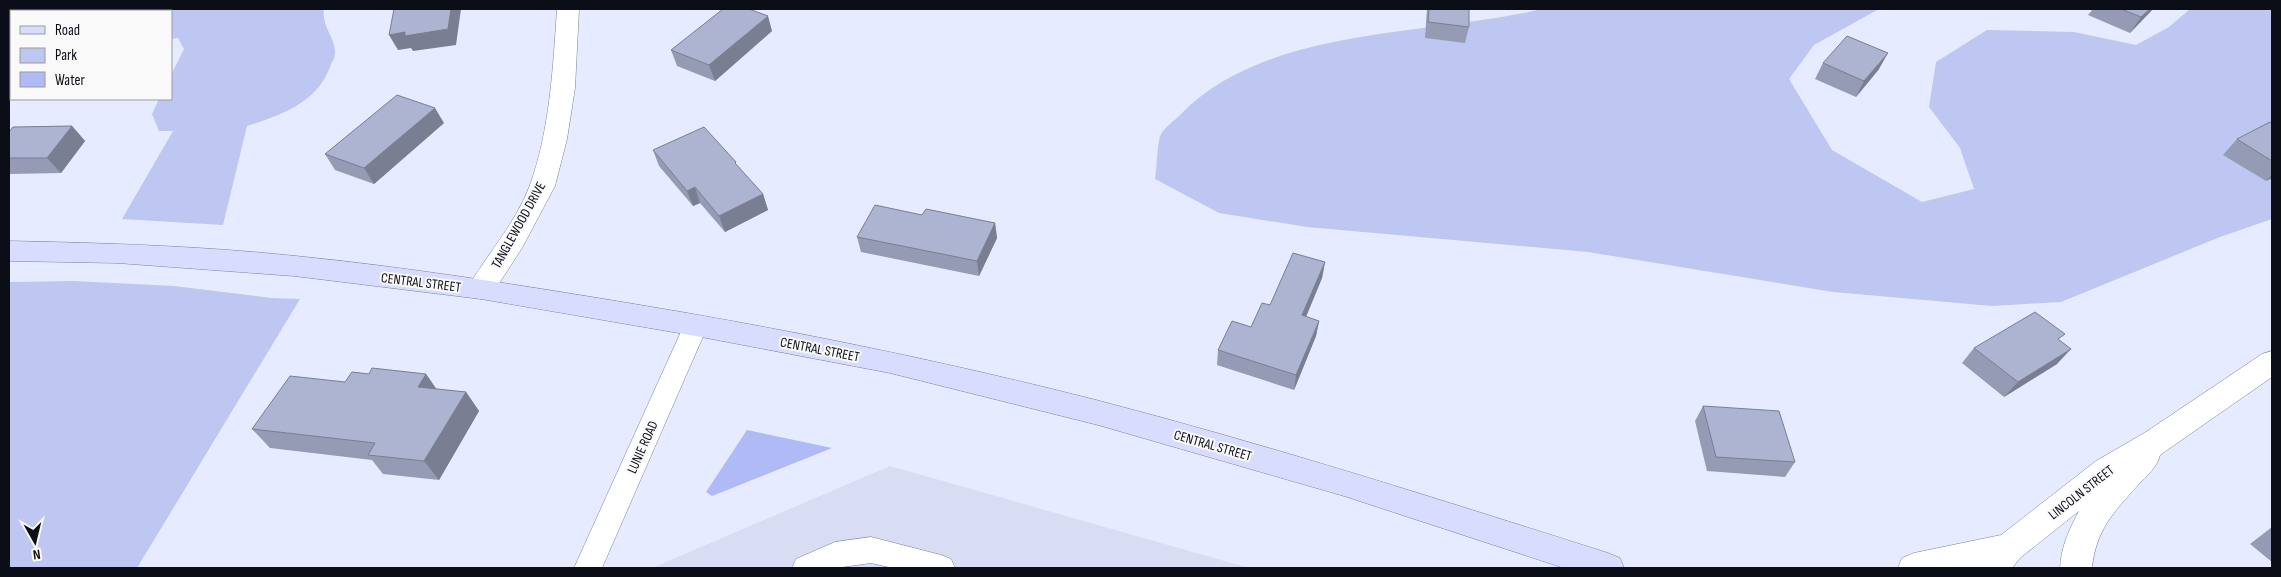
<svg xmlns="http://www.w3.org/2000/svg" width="2281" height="577" viewBox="0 0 2281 577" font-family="'Sofia Sans Condensed',sans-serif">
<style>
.built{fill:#d8ddf4}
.green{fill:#bec7f1}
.water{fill:#afbaf7}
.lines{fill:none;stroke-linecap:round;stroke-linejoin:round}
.service-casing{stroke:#7a809d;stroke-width:1}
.minor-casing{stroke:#7a809d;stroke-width:1}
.tertiary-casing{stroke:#7a809d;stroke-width:1}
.secondary-casing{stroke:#7a809d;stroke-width:1}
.service{fill:#fff;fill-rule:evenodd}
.minor{fill:#fff;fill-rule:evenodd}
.tertiary{fill:#fff;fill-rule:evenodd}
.secondary{fill:#d8dcfe;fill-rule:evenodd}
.wall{fill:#959bb5}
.shaded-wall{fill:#797e93}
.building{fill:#adb4d2;stroke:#797e93}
.labels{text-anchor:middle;stroke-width:4;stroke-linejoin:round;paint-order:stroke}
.street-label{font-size:14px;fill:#0b0d17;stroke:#f9f9f9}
</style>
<rect width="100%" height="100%" fill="#e7ebff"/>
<polygon class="built" points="890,466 1249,568 652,568"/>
<g class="green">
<path d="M 9,9 L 324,9 C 321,26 336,39 335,53 C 335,57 333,61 331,64 C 319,102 282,115 247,126 L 223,225 L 122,219 L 173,131 L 159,131 L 152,114 L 159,99 L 171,99 L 171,75 L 184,49 L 178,38 L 171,39 L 171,11 L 11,11 L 11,47 L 9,47 Z"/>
<path d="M 1542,9 L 1879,9 L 1814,45 L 1789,79 L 1832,150 L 1922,202 L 1974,189 L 1960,148 L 1929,107 L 1936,62 L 1987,30 L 2074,32 L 2136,45 L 2169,27 L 2190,9 L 2272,9 L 2272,219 L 2220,237 L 2061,302 L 1992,306 L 1833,292 L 1588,252 L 1307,227 L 1219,213 L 1155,179 C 1157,168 1157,142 1161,134 C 1165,127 1174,121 1180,115 C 1265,26 1429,36 1542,9 Z"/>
<polygon points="74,281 174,286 272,298 300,299 137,568 9,568 9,282"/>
</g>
<polygon class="water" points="747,430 832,448 712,496 706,492"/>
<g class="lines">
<defs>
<g id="service">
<polygon points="696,316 705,318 708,325 602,568 574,568 684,325 687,318"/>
<polygon points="871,537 941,555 951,559 955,568 893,568 871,563 835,568 792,568 796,559 835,542"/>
</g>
<path id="minor" d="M 557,9 L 579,9 L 575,88 L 567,139 L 555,186 L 522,248 L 491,296 L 481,299 L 471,296 L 467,289 C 487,254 516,223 530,185 C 550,129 553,68 557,9 Z"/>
<path id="tertiary" d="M 2272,351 L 2272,377 L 2160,455 C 2158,466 2146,477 2138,485 C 2113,513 2096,530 2092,568 L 2060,568 C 2061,547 2069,530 2079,511 L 2020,558 L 2012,568 L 1898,568 L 1902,558 L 1914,553 L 2001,535 L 2096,461 L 2146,432 L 2262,354 Z"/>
<path id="secondary" d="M 9,241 C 105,243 201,246 296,256 C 405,267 513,284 622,302 C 781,328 939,360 1096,400 C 1269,445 1438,499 1608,553 L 1620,558 L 1624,568 L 1564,568 L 1344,496 L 1098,425 L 890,373 L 696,336 L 481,299 L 294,276 L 117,263 L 9,261 Z"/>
</defs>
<use href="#service" class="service-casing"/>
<use href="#minor" class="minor-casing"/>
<use href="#tertiary" class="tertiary-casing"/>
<use href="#secondary" class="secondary-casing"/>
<use href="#service" class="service"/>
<use href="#minor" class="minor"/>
<use href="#tertiary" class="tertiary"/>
<use href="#secondary" class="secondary"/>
</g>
<g class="wall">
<polygon points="1427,9 1469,9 1469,27 1465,43 1425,38"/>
<polygon points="2093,9 2153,9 2130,33 2088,15"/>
<polygon points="772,31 715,81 677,66 671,50"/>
<polygon points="1823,63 1879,69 1856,97 1815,79"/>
<polygon points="444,123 374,184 335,170 325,154"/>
<polygon points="2272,123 2272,178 2266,181 2223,155 2237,139"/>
<polygon points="72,126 85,141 61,173 9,174 9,132"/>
<polygon points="653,150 738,167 763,194 768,210 725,232 700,203 693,206 659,166"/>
<polygon points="922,215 995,223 997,238 979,276 861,252 857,237"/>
<polygon points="1325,262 1322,278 1306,317 1319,321 1316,336 1294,390 1217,365 1218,350 1251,327 1270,305"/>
<polygon points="2060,340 2057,364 2004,397 1962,363 1974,348"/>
<polygon points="369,374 426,374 436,389 466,392 479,411 439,480 383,474 372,460 270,448 252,429"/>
<polygon points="1703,406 1795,462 1785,477 1707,471 1695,421"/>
<polygon points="2272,527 2272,562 2250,544"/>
</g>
<g class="shaded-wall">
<polygon points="451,9 461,9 456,45 413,51 411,48 398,50 389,35"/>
<polygon points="2150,9 2153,9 2130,33 2141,17"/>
<polygon points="768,16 772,31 715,81 709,65"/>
<polygon points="1888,53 1879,69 1856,97 1864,81"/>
<polygon points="435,108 444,123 374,184 364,168"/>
<polygon points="72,126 85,141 61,173 47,158"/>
<polygon points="2272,175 2272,178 2266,181"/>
<polygon points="695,187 700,203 693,206 687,191"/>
<polygon points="763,194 768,210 725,232 719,216"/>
<polygon points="995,223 997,238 979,276 977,261"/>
<polygon points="1325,262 1322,278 1300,331 1302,315"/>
<polygon points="1319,321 1316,336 1294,390 1296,375"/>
<polygon points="2071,349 2057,364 2004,397 2018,382"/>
<polygon points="426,374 440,394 418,387"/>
<polygon points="466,392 479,411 439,480 424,461"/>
</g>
<g class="building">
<polygon points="394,9 451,9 448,29 405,36 405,32 389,35"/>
<polygon points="723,9 749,9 768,16 709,65 671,50"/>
<polygon points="1429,9 1469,9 1469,27 1428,22"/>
<polygon points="2121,9 2150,9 2141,17"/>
<polygon points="1847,36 1888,53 1864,81 1823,63"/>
<polygon points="397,95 435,108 364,168 325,154"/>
<polygon points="2270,122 2272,123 2272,161 2237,139"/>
<polygon points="72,126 47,158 9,158 9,132 13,127"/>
<polygon points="704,127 736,162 735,163 763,194 719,216 695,187 687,191 653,150"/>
<polygon points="875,205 922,215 926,209 995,223 977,261 857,237"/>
<polygon points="1293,253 1325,262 1302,315 1319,321 1296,375 1218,350 1232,321 1251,327 1262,303 1270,305"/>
<polygon points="2035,312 2065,334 2058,339 2071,349 2018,382 1974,348"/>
<polygon points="372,368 426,374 418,387 466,392 424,461 368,455 375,443 252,429 290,376 345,382 352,372 369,374"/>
<polygon points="1703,406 1779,411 1795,462 1716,457"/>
</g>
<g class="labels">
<g class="street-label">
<text transform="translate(518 225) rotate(-61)" y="5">TANGLEWOOD DRIVE</text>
<text transform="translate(421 282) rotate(7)" y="5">CENTRAL STREET</text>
<text transform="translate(820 349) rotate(11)" y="5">CENTRAL STREET</text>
<text transform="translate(1213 445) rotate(16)" y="5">CENTRAL STREET</text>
<text transform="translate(642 447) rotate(-66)" y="5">LUNIE ROAD</text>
<text transform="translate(2081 492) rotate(-38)" y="5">LINCOLN STREET</text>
</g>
</g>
<rect width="2281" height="577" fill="none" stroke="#0b0d17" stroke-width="20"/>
<rect x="10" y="10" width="162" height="90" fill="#f9f9f9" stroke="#9a9b9f"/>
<rect x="20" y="26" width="25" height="8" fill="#d8dcfe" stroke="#9a9b9f"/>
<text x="55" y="35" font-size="15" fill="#0b0d17">Road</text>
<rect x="20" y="48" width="25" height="15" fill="#bec7f1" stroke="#9a9b9f"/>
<text x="55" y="60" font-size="15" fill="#0b0d17">Park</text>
<rect x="20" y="72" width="25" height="15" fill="#afbaf7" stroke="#9a9b9f"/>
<text x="55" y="85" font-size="15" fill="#0b0d17">Water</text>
<g transform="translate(35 542) rotate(172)" stroke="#f9f9f9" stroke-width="4" paint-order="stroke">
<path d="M0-4L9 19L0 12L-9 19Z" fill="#0b0d17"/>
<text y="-8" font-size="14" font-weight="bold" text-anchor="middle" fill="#0b0d17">N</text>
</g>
</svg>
